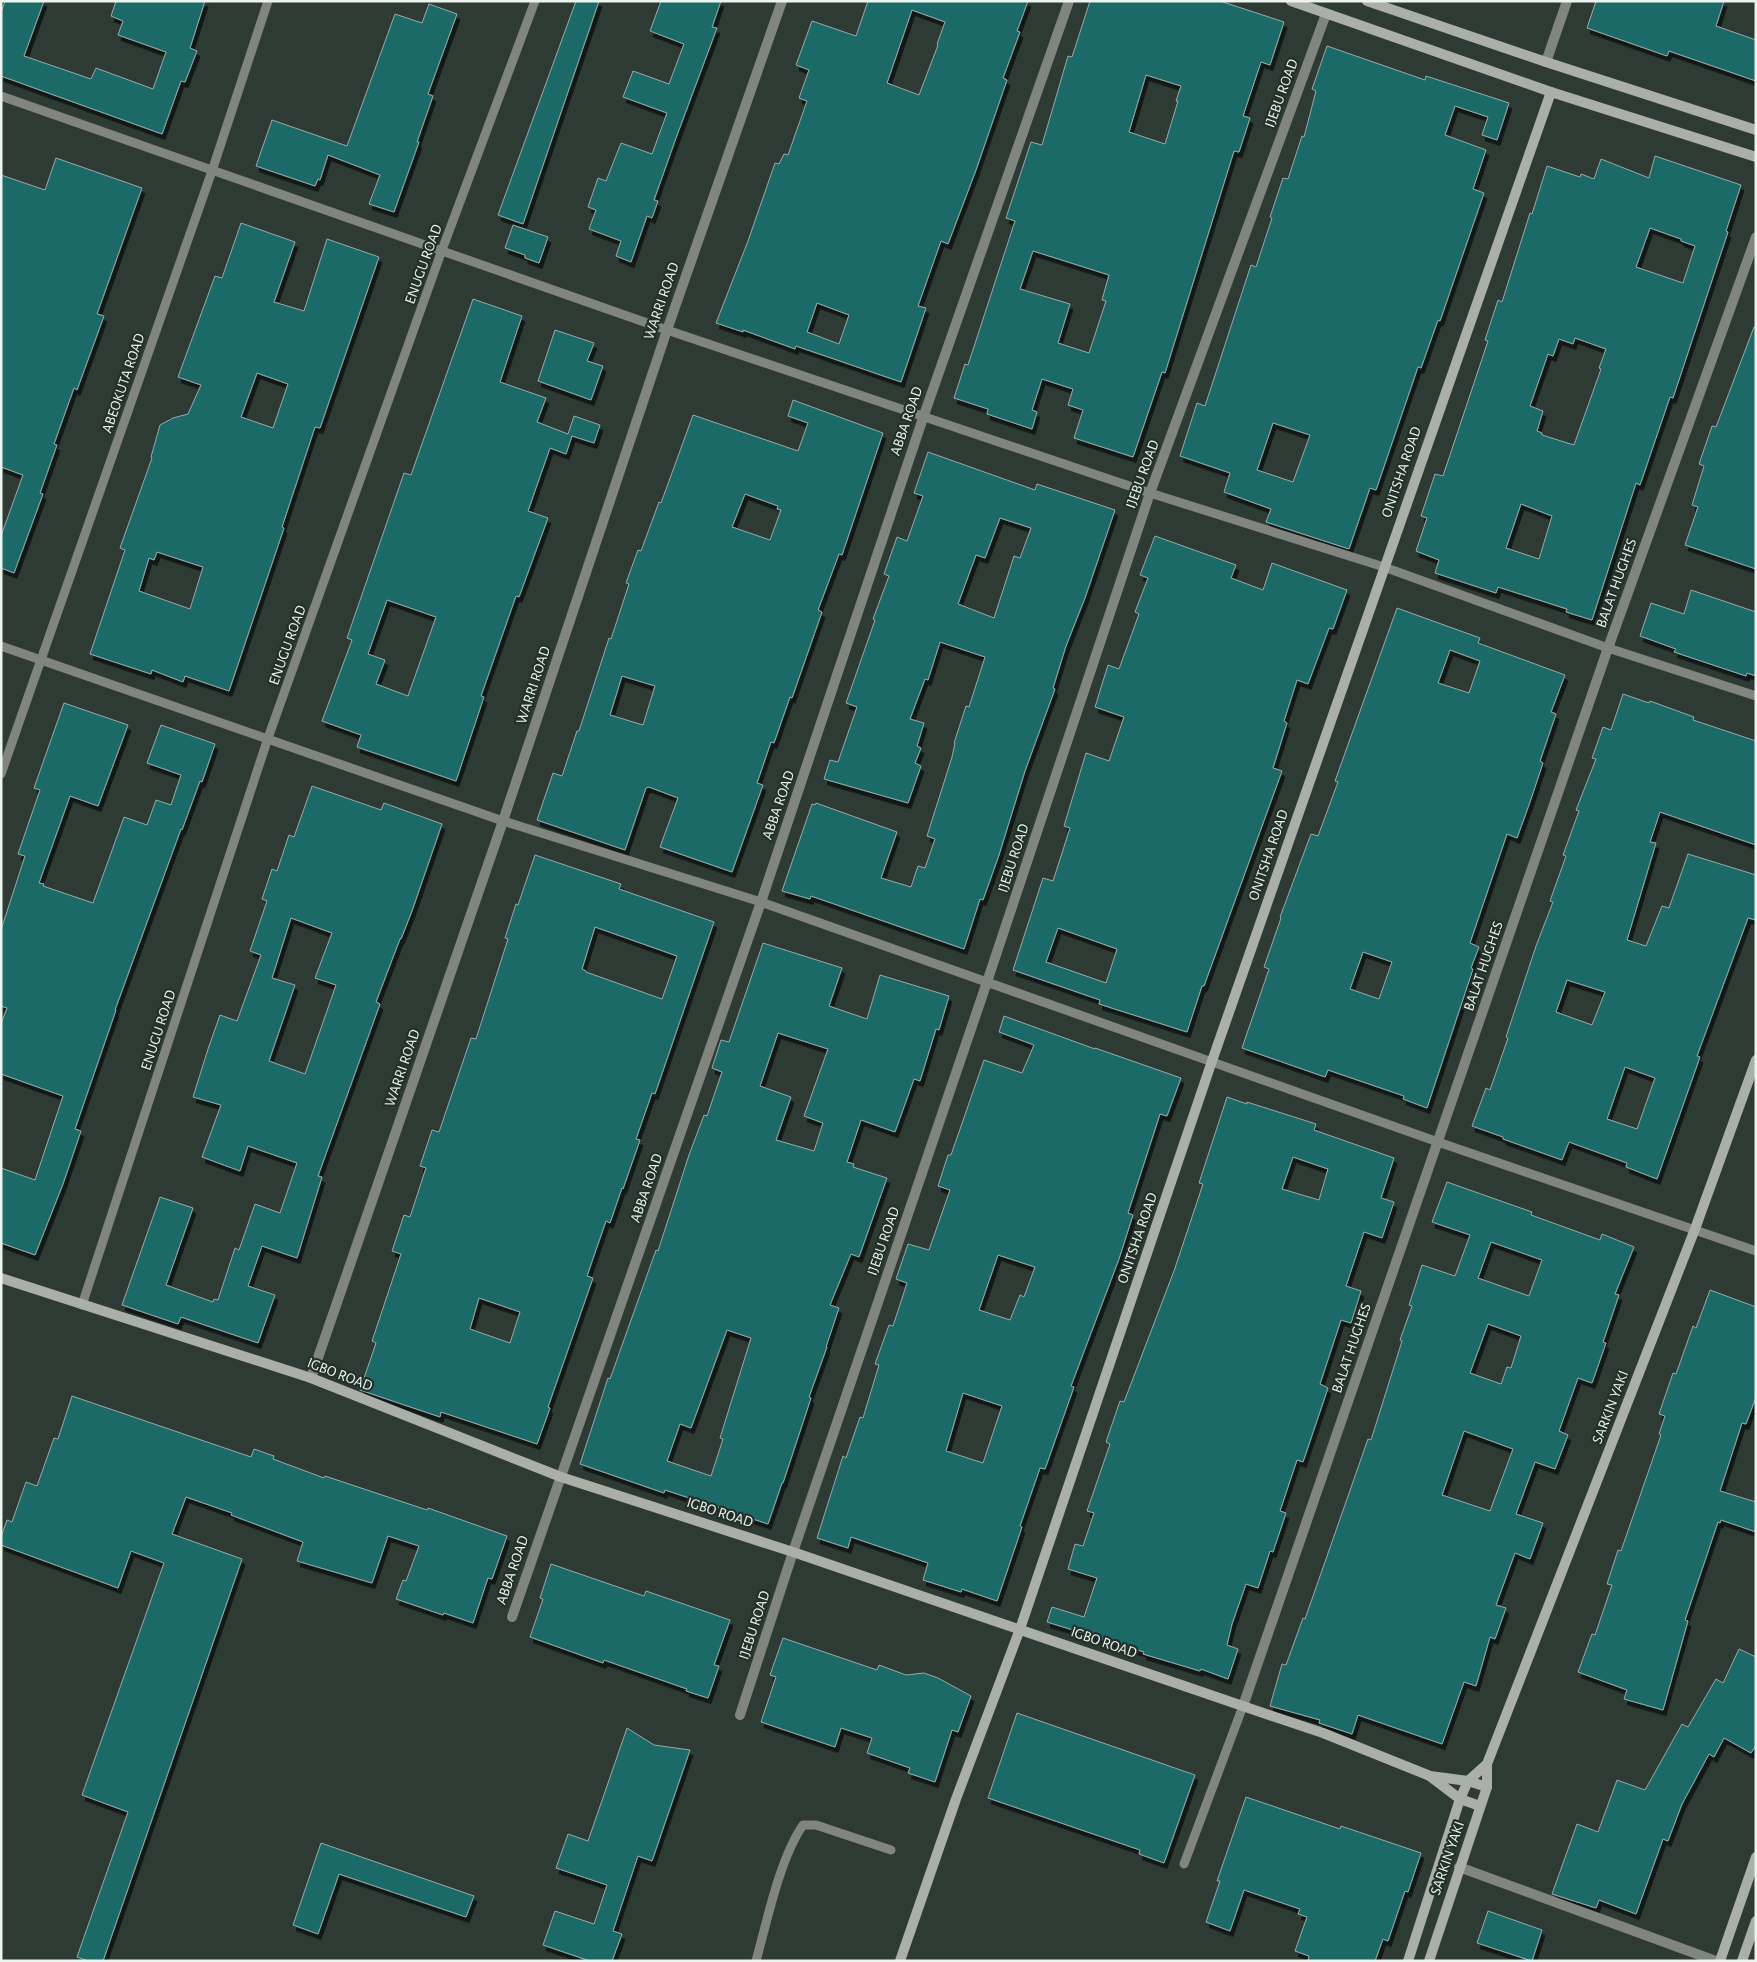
<svg xmlns="http://www.w3.org/2000/svg" width="1757" height="1962" viewBox="0 0 1757 1962" font-family="'Alegreya Sans',sans-serif">
<style>
.building{fill:#1d6b68;stroke:#97aaa9;fill-rule:evenodd;filter:url(#shadow)}
.lines{fill:none;stroke-linecap:round;stroke-linejoin:round}
.lane{stroke:#81857f;stroke-width:9}
.street{stroke:#81857f;stroke-width:10}
.secondary{stroke:#aab0a7;stroke-width:10}
.labels{text-anchor:middle;stroke-width:4.5;stroke-linejoin:round;paint-order:stroke}
.street-label{font-size:15px;fill:#ecf4ef;stroke:#24312a}
</style>
<defs>
<filter id="shadow"><feDropShadow dx="3" dy="5.5" stdDeviation="0" flood-color="#0009"/></filter>
</defs>
<rect width="100%" height="100%" fill="#2d3b34"/>
<g class="building">
<polygon points="5,1 44,1 24,56 91,79 96,68 153,89 166,52 118,35 123,21 111,16 116,1 205,1 190,48 197,51 185,82 181,81 162,134 1,76 1,13"/>
<polygon points="576,1 599,1 523,224 498,215"/>
<polygon points="661,1 721,1 712,27 717,28 676,138 654,200 658,201 652,218 647,216 631,262 616,256 621,241 589,229 596,210 588,207 598,178 606,181 621,143 652,154 667,113 623,97 633,71 669,84 684,44 650,31"/>
<path d="M 868,1 L 1028,1 L 1017,31 L 1020,32 L 1003,78 L 1007,80 L 976,170 L 948,244 L 941,241 L 918,306 L 926,308 L 901,382 L 796,346 L 795,349 L 743,330 L 743,332 L 716,323 L 748,241 L 775,163 L 779,164 L 784,154 L 788,155 L 807,101 L 799,98 L 809,70 L 796,65 L 812,21 L 856,36 ZM 912,10 L 945,22 L 937,44 L 938,45 L 919,95 L 887,83 ZM 817,303 L 849,315 L 839,344 L 807,332 Z"/>
<path d="M 1090,1 L 1220,1 L 1284,22 L 1270,65 L 1261,62 L 1243,116 L 1250,118 L 1239,152 L 1234,151 L 1165,373 L 1162,372 L 1133,457 L 1074,438 L 1083,410 L 1068,405 L 1073,389 L 1042,379 L 1032,410 L 1037,412 L 1032,429 L 987,414 L 988,409 L 954,398 L 965,364 L 968,365 L 1015,221 L 1006,218 L 1031,142 L 1042,145 L 1068,56 L 1072,57 ZM 1146,75 L 1181,86 L 1176,101 L 1178,101 L 1165,144 L 1129,132 ZM 1033,251 L 1109,275 L 1102,300 L 1106,301 L 1089,353 L 1058,343 L 1070,304 L 1020,289 Z"/>
<polygon points="1596,1 1724,1 1716,26 1756,40 1756,81 1669,51 1667,56 1587,28"/>
<polygon points="429,4 457,14 428,94 433,96 417,142 419,142 394,212 369,204 380,175 328,155 320,180 318,179 315,186 256,166 272,120 347,146 395,14 422,23"/>
<path d="M 1327,46 L 1425,80 L 1426,76 L 1509,103 L 1497,140 L 1482,135 L 1488,117 L 1455,106 L 1445,135 L 1486,150 L 1473,189 L 1484,193 L 1440,321 L 1438,320 L 1421,368 L 1418,367 L 1376,490 L 1370,488 L 1349,549 L 1266,522 L 1271,509 L 1224,492 L 1230,473 L 1180,456 L 1197,403 L 1205,406 L 1251,265 L 1256,267 L 1272,218 L 1270,217 L 1283,178 L 1288,179 L 1302,136 L 1304,137 L 1316,91 L 1312,89 ZM 1273,423 L 1310,435 L 1293,482 L 1257,470 Z"/>
<path d="M 1655,156 L 1741,185 L 1726,231 L 1728,232 L 1673,398 L 1670,397 L 1640,485 L 1636,483 L 1592,620 L 1566,612 L 1567,609 L 1498,587 L 1496,593 L 1435,573 L 1439,560 L 1416,551 L 1427,518 L 1421,516 L 1435,474 L 1443,476 L 1488,341 L 1485,340 L 1498,300 L 1502,302 L 1530,213 L 1532,214 L 1547,166 L 1580,177 L 1581,174 L 1594,179 L 1601,159 L 1649,178 ZM 1650,228 L 1681,239 L 1681,241 L 1695,246 L 1683,283 L 1636,267 ZM 1575,338 L 1606,349 L 1599,368 L 1601,369 L 1574,445 L 1542,435 L 1542,433 L 1537,431 L 1543,411 L 1530,406 L 1548,354 L 1553,356 L 1559,339 L 1573,344 ZM 1521,504 L 1552,516 L 1539,559 L 1506,548 Z"/>
<polygon points="56,158 142,188 97,314 104,316 77,390 74,388 54,444 57,445 40,493 43,494 14,573 1,568 1,536 23,475 1,467 1,175 45,190"/>
<path d="M 241,223 L 295,242 L 274,302 L 304,311 L 327,239 L 379,257 L 320,428 L 315,427 L 282,527 L 284,528 L 229,691 L 185,676 L 183,682 L 152,670 L 151,674 L 90,654 L 125,550 L 120,548 L 152,458 L 151,457 L 160,425 L 173,418 L 188,414 L 201,385 L 178,377 L 215,276 L 222,278 ZM 257,373 L 288,384 L 273,428 L 241,417 ZM 157,552 L 203,567 L 190,609 L 139,591 L 149,558 L 154,560 Z"/>
<polygon points="513,225 548,237 539,263 525,258 525,255 505,248"/>
<path d="M 473,299 L 522,316 L 500,382 L 546,398 L 537,422 L 568,434 L 574,416 L 600,425 L 594,443 L 572,436 L 566,454 L 550,448 L 528,511 L 548,518 L 519,597 L 516,596 L 481,696 L 484,697 L 456,781 L 357,747 L 361,735 L 322,721 L 352,640 L 347,638 L 404,473 L 411,475 ZM 387,600 L 436,617 L 408,696 L 376,684 L 385,660 L 368,654 Z"/>
<polygon points="1754,327 1756,327 1756,569 1685,545 1698,507 1692,505 1704,466 1699,464 1712,426 1716,427"/>
<polygon points="555,330 594,343 587,361 603,366 591,400 538,381"/>
<path d="M 793,400 L 883,433 L 842,555 L 839,554 L 818,610 L 822,612 L 792,698 L 790,697 L 774,743 L 771,742 L 757,783 L 763,785 L 732,872 L 660,847 L 678,798 L 649,787 L 646,788 L 625,850 L 537,820 L 553,773 L 562,776 L 577,731 L 579,731 L 609,638 L 611,639 L 629,584 L 626,583 L 638,550 L 641,551 L 659,502 L 661,503 L 693,415 L 798,451 L 808,423 L 788,416 ZM 745,494 L 778,506 L 777,509 L 781,510 L 770,540 L 732,527 ZM 622,676 L 655,686 L 643,725 L 610,715 Z"/>
<path d="M 928,452 L 1035,490 L 1037,484 L 1115,510 L 1085,598 L 1066,646 L 1053,688 L 1055,689 L 1025,771 L 999,855 L 983,900 L 980,899 L 964,949 L 811,896 L 810,899 L 782,891 L 812,804 L 815,805 L 816,803 L 897,832 L 881,878 L 911,887 L 918,866 L 925,868 L 935,839 L 927,836 L 952,757 L 955,743 L 954,743 L 966,706 L 969,707 L 985,657 L 940,642 L 928,680 L 925,679 L 910,719 L 924,723 L 917,746 L 921,748 L 915,763 L 921,766 L 908,803 L 824,779 L 830,760 L 838,762 L 857,707 L 846,703 L 875,620 L 873,619 L 889,576 L 884,574 L 897,537 L 907,541 L 923,496 L 914,493 ZM 1000,518 L 1031,528 L 1020,558 L 1014,556 L 994,618 L 958,604 L 976,555 L 985,558 Z"/>
<path d="M 1155,536 L 1236,565 L 1231,578 L 1263,590 L 1272,563 L 1347,590 L 1333,629 L 1329,628 L 1308,684 L 1297,680 L 1284,721 L 1287,723 L 1273,768 L 1282,771 L 1204,986 L 1202,986 L 1187,1032 L 1099,1004 L 1100,1000 L 1013,970 L 1043,878 L 1053,881 L 1070,828 L 1064,826 L 1086,753 L 1109,761 L 1124,717 L 1095,707 L 1108,665 L 1119,669 L 1139,614 L 1135,612 L 1148,578 L 1140,575 ZM 1058,928 L 1117,949 L 1106,983 L 1046,962 Z"/>
<polygon points="1691,590 1756,612 1756,676 1747,673 1746,676 1674,652 1676,649 1640,636 1651,603 1684,614"/>
<path d="M 1397,608 L 1480,638 L 1478,643 L 1565,675 L 1551,712 L 1556,714 L 1540,761 L 1543,763 L 1530,802 L 1517,838 L 1507,834 L 1470,943 L 1479,947 L 1471,968 L 1473,969 L 1427,1108 L 1403,1099 L 1404,1096 L 1328,1070 L 1325,1077 L 1242,1048 L 1269,969 L 1264,967 L 1281,918 L 1280,917 L 1311,834 L 1318,836 L 1338,782 L 1335,781 ZM 1450,650 L 1480,661 L 1469,693 L 1438,683 ZM 1363,952 L 1392,962 L 1379,999 L 1350,989 Z"/>
<path d="M 1623,694 L 1649,703 L 1650,701 L 1694,717 L 1693,720 L 1756,741 L 1756,845 L 1660,812 L 1650,842 L 1656,843 L 1627,940 L 1646,946 L 1662,906 L 1669,908 L 1688,854 L 1756,875 L 1756,920 L 1748,918 L 1697,1056 L 1700,1057 L 1657,1179 L 1626,1167 L 1627,1163 L 1569,1142 L 1562,1160 L 1503,1139 L 1503,1137 L 1472,1126 L 1486,1088 L 1490,1090 L 1508,1038 L 1506,1037 L 1536,946 L 1553,902 L 1550,901 L 1566,856 L 1563,855 L 1579,811 L 1576,810 L 1596,759 L 1592,758 L 1603,727 L 1611,730 ZM 1567,980 L 1605,992 L 1592,1025 L 1556,1012 ZM 1625,1067 L 1655,1078 L 1637,1129 L 1607,1119 Z"/>
<polygon points="64,703 128,725 98,806 70,796 39,883 44,884 43,886 93,903 124,817 147,825 156,800 171,805 181,775 147,763 161,725 215,744 202,782 200,781 182,830 181,829 115,1010 116,1010 75,1129 81,1131 63,1184 35,1255 1,1243 1,1168 35,1180 63,1096 1,1074 1,1024 7,1008 1,1006 1,930 25,856 18,854 40,790 34,788"/>
<path d="M 312,786 L 381,810 L 384,803 L 442,824 L 412,911 L 401,939 L 400,939 L 376,1002 L 380,1004 L 318,1176 L 322,1177 L 297,1258 L 262,1246 L 248,1286 L 275,1295 L 258,1343 L 181,1317 L 178,1324 L 122,1305 L 160,1197 L 193,1208 L 166,1285 L 213,1302 L 214,1299 L 218,1300 L 235,1248 L 239,1250 L 255,1204 L 280,1213 L 297,1163 L 248,1146 L 240,1171 L 202,1157 L 221,1105 L 193,1097 L 208,1049 L 220,1015 L 237,1021 L 261,955 L 250,951 L 267,901 L 262,899 L 272,869 L 277,871 L 289,835 L 294,837 ZM 291,918 L 332,933 L 315,978 L 336,985 L 305,1074 L 269,1061 L 295,985 L 272,978 Z"/>
<path d="M 535,855 L 621,884 L 619,889 L 714,922 L 655,1094 L 652,1093 L 636,1139 L 640,1140 L 623,1189 L 622,1188 L 610,1223 L 606,1221 L 587,1276 L 593,1278 L 548,1407 L 550,1408 L 537,1444 L 441,1412 L 440,1417 L 360,1390 L 376,1343 L 372,1341 L 401,1254 L 392,1251 L 404,1215 L 410,1217 L 426,1168 L 420,1166 L 432,1130 L 439,1132 L 471,1038 L 476,1039 L 508,939 L 505,938 L 516,904 L 518,905 ZM 595,927 L 677,956 L 662,999 L 586,972 L 586,971 L 582,969 ZM 479,1298 L 520,1312 L 510,1343 L 470,1329 Z"/>
<path d="M 763,943 L 842,968 L 829,1006 L 867,1019 L 880,975 L 949,996 L 939,1030 L 936,1029 L 920,1081 L 914,1079 L 895,1132 L 861,1120 L 847,1162 L 854,1164 L 853,1167 L 887,1178 L 859,1257 L 851,1254 L 830,1305 L 839,1308 L 826,1347 L 827,1347 L 809,1397 L 811,1398 L 783,1483 L 782,1483 L 768,1524 L 665,1490 L 664,1493 L 580,1464 L 608,1378 L 610,1379 L 656,1250 L 658,1251 L 689,1155 L 704,1115 L 707,1116 L 722,1072 L 712,1068 L 721,1040 L 729,1042 ZM 778,1033 L 828,1049 L 804,1116 L 823,1123 L 814,1151 L 776,1140 L 791,1097 L 760,1086 ZM 727,1330 L 751,1338 L 720,1438 L 723,1439 L 711,1476 L 667,1461 L 680,1424 L 691,1428 Z"/>
<path d="M 1004,1016 L 1095,1049 L 1095,1048 L 1181,1078 L 1167,1116 L 1160,1114 L 1128,1213 L 1133,1215 L 1119,1259 L 1071,1386 L 1074,1387 L 1045,1469 L 1040,1468 L 1020,1526 L 1022,1527 L 997,1601 L 962,1589 L 961,1592 L 923,1580 L 928,1563 L 851,1537 L 848,1548 L 817,1538 L 843,1456 L 846,1458 L 860,1417 L 863,1418 L 879,1365 L 875,1364 L 889,1325 L 893,1326 L 907,1283 L 896,1279 L 908,1244 L 929,1250 L 950,1190 L 938,1186 L 948,1155 L 951,1155 L 984,1060 L 1022,1073 L 1034,1045 L 999,1032 ZM 998,1255 L 1035,1267 L 1024,1297 L 1020,1295 L 1010,1320 L 979,1310 ZM 963,1393 L 1002,1406 L 983,1463 L 946,1451 Z"/>
<path d="M 1227,1097 L 1247,1104 L 1247,1102 L 1316,1124 L 1314,1130 L 1394,1158 L 1381,1198 L 1394,1202 L 1382,1238 L 1364,1232 L 1346,1286 L 1361,1291 L 1351,1323 L 1341,1320 L 1320,1384 L 1328,1388 L 1303,1462 L 1297,1460 L 1280,1511 L 1286,1513 L 1273,1552 L 1270,1551 L 1258,1588 L 1246,1584 L 1232,1624 L 1227,1645 L 1238,1649 L 1228,1679 L 1201,1669 L 1200,1671 L 1143,1654 L 1144,1652 L 1047,1622 L 1052,1607 L 1084,1617 L 1097,1578 L 1068,1569 L 1075,1544 L 1083,1546 L 1094,1513 L 1087,1511 L 1110,1444 L 1106,1442 L 1120,1401 L 1124,1402 L 1174,1271 L 1203,1184 L 1199,1183 ZM 1293,1157 L 1328,1169 L 1319,1200 L 1282,1189 Z"/>
<path d="M 1447,1182 L 1532,1212 L 1531,1215 L 1600,1240 L 1602,1234 L 1634,1247 L 1615,1294 L 1619,1295 L 1603,1342 L 1606,1343 L 1592,1383 L 1578,1378 L 1559,1431 L 1568,1435 L 1555,1469 L 1535,1462 L 1516,1514 L 1543,1523 L 1530,1559 L 1515,1553 L 1496,1605 L 1506,1608 L 1495,1639 L 1490,1637 L 1476,1686 L 1464,1682 L 1442,1744 L 1358,1715 L 1352,1734 L 1319,1723 L 1320,1720 L 1270,1706 L 1282,1664 L 1286,1665 L 1303,1618 L 1305,1619 L 1368,1439 L 1371,1440 L 1402,1341 L 1400,1340 L 1412,1306 L 1409,1305 L 1422,1265 L 1455,1276 L 1470,1235 L 1432,1222 ZM 1491,1242 L 1542,1260 L 1529,1296 L 1478,1278 ZM 1488,1324 L 1521,1336 L 1511,1368 L 1507,1367 L 1501,1384 L 1470,1373 ZM 1464,1431 L 1513,1449 L 1490,1511 L 1442,1495 Z"/>
<polygon points="1710,1290 1756,1307 1756,1397 1746,1424 1742,1423 1720,1491 1756,1502 1756,1532 1721,1520 1720,1523 1718,1522 1685,1620 1688,1621 1663,1710 1624,1699 1627,1690 1578,1672 1592,1634 1595,1635 1612,1585 1607,1584 1618,1550 1621,1551 1661,1435 1659,1434 1665,1416 1659,1414 1673,1373 1676,1374 1693,1326 1696,1328"/>
<polygon points="72,1396 251,1457 254,1449 274,1456 273,1459 324,1478 325,1476 427,1510 428,1508 507,1536 492,1579 488,1578 473,1623 444,1613 443,1615 396,1599 403,1580 406,1581 419,1546 388,1536 372,1583 297,1561 303,1542 231,1515 232,1513 186,1497 172,1534 242,1559 103,1961 88,1961 77,1957 128,1812 82,1795 164,1563 131,1551 118,1588 1,1545 1,1537 7,1520 12,1522 26,1482 37,1486 54,1438 58,1439"/>
<polygon points="551,1564 644,1596 646,1591 730,1620 714,1665 719,1666 708,1698 686,1691 687,1689 604,1660 603,1663 530,1637 543,1599 540,1598"/>
<polygon points="783,1638 877,1670 879,1665 906,1675 924,1673 938,1678 971,1696 958,1732 952,1730 935,1782 908,1773 910,1768 867,1753 872,1738 841,1728 835,1747 761,1722 776,1677 770,1675"/>
<polygon points="1739,1649 1756,1657 1756,1745 1751,1753 1724,1738 1714,1757 1709,1754 1682,1804 1668,1841 1663,1839 1636,1914 1599,1900 1596,1908 1552,1894 1577,1824 1598,1832 1617,1780 1645,1790 1682,1724 1688,1727 1716,1679 1723,1683"/>
<polygon points="1017,1713 1195,1775 1164,1863 1139,1854 1140,1850 988,1798"/>
<polygon points="627,1728 654,1745 690,1750 652,1861 638,1856 613,1931 622,1934 612,1961 590,1961 543,1945 555,1911 594,1924 607,1885 556,1868 568,1834 588,1841"/>
<polygon points="1246,1797 1340,1829 1341,1826 1421,1853 1408,1892 1405,1891 1388,1941 1383,1939 1375,1961 1308,1961 1309,1956 1295,1951 1307,1917 1298,1914 1300,1909 1244,1890 1230,1931 1206,1922 1220,1881 1217,1881"/>
<polygon points="321,1843 474,1896 466,1917 339,1874 318,1934 293,1925"/>
<polygon points="1488,1911 1542,1930 1532,1961 1477,1943"/>
</g>
<g class="lines">
<g class="lane">
<polyline points="1,96 667,330 1150,493 1384,567 1608,648 1756,696"/>
<polyline points="1,646 503,821 761,902 1438,1142 1756,1251"/>
<polyline points="1,774 212,171 268,1"/>
<polyline points="82,1305 268,738 442,250 535,1"/>
<polyline points="1184,1864 1243,1706"/>
<path d="M 756,1961 C 767,1921 780,1858 803,1825 L 816,1825 L 891,1850"/>
</g>
<g class="street">
<polyline points="1546,62 1567,1"/>
<polyline points="311,1378 503,821 667,330 782,1"/>
<polyline points="512,1617 761,902 924,415 1069,1"/>
<polyline points="1243,1706 1608,648 1756,237"/>
<polyline points="740,1715 793,1552 987,982 1150,493 1326,14"/>
<polyline points="1459,1867 1716,1961"/>
</g>
<g class="secondary">
<polyline points="1291,1 1551,92 1756,157"/>
<polyline points="1367,1 1546,62 1756,130"/>
<polyline points="1,1278 311,1378 561,1477 793,1552 1269,1715 1323,1733 1430,1776 1468,1781 1487,1787"/>
<polyline points="1431,1777 1460,1799 1480,1806"/>
<polyline points="900,1961 956,1799 1020,1629 1212,1061 1551,92"/>
<polyline points="1408,1961 1460,1799 1468,1781 1487,1764"/>
<polyline points="1429,1961 1487,1787 1487,1764 1695,1229 1756,1060"/>
<polyline points="1720,1961 1756,1857"/>
<polyline points="1742,1961 1756,1921"/>
</g>
</g>
<g class="labels">
<g class="street-label">
<text transform="translate(1281 93) rotate(-70)" y="5">IJEBU ROAD</text>
<text transform="translate(423 264) rotate(-70)" y="5">ENUGU ROAD</text>
<text transform="translate(661 301) rotate(-71)" y="5">WARRI ROAD</text>
<text transform="translate(123 383) rotate(-71)" y="5">ABEOKUTA ROAD</text>
<text transform="translate(906 421) rotate(-71)" y="5">ABBA ROAD</text>
<text transform="translate(1401 472) rotate(-71)" y="5">ONITSHA ROAD</text>
<text transform="translate(1142 474) rotate(-70)" y="5">IJEBU ROAD</text>
<text transform="translate(1616 583) rotate(-70)" y="5">BALAT HUGHES</text>
<text transform="translate(287 645) rotate(-70)" y="5">ENUGU ROAD</text>
<text transform="translate(533 685) rotate(-72)" y="5">WARRI ROAD</text>
<text transform="translate(778 805) rotate(-71)" y="5">ABBA ROAD</text>
<text transform="translate(1268 855) rotate(-71)" y="5">ONITSHA ROAD</text>
<text transform="translate(1013 858) rotate(-72)" y="5">IJEBU ROAD</text>
<text transform="translate(1483 966) rotate(-71)" y="5">BALAT HUGHES</text>
<text transform="translate(158 1030) rotate(-72)" y="5">ENUGU ROAD</text>
<text transform="translate(402 1068) rotate(-71)" y="5">WARRI ROAD</text>
<text transform="translate(646 1188) rotate(-71)" y="5">ABBA ROAD</text>
<text transform="translate(1137 1238) rotate(-71)" y="5">ONITSHA ROAD</text>
<text transform="translate(883 1241) rotate(-71)" y="5">IJEBU ROAD</text>
<text transform="translate(1351 1348) rotate(-71)" y="5">BALAT HUGHES</text>
<text transform="translate(340 1374) rotate(21)" y="5">IGBO ROAD</text>
<text transform="translate(1610 1407) rotate(-69)" y="5">SARKIN YAKI</text>
<text transform="translate(720 1512) rotate(18)" y="5">IGBO ROAD</text>
<text transform="translate(512 1570) rotate(-71)" y="5">ABBA ROAD</text>
<text transform="translate(754 1625) rotate(-72)" y="5">IJEBU ROAD</text>
<text transform="translate(1104 1642) rotate(19)" y="5">IGBO ROAD</text>
<text transform="translate(1447 1858) rotate(-71)" y="5">SARKIN YAKI</text>
</g>
</g>
<rect width="1757" height="1962" fill="none" stroke="#ecf4ef" stroke-width="5"/>
</svg>
